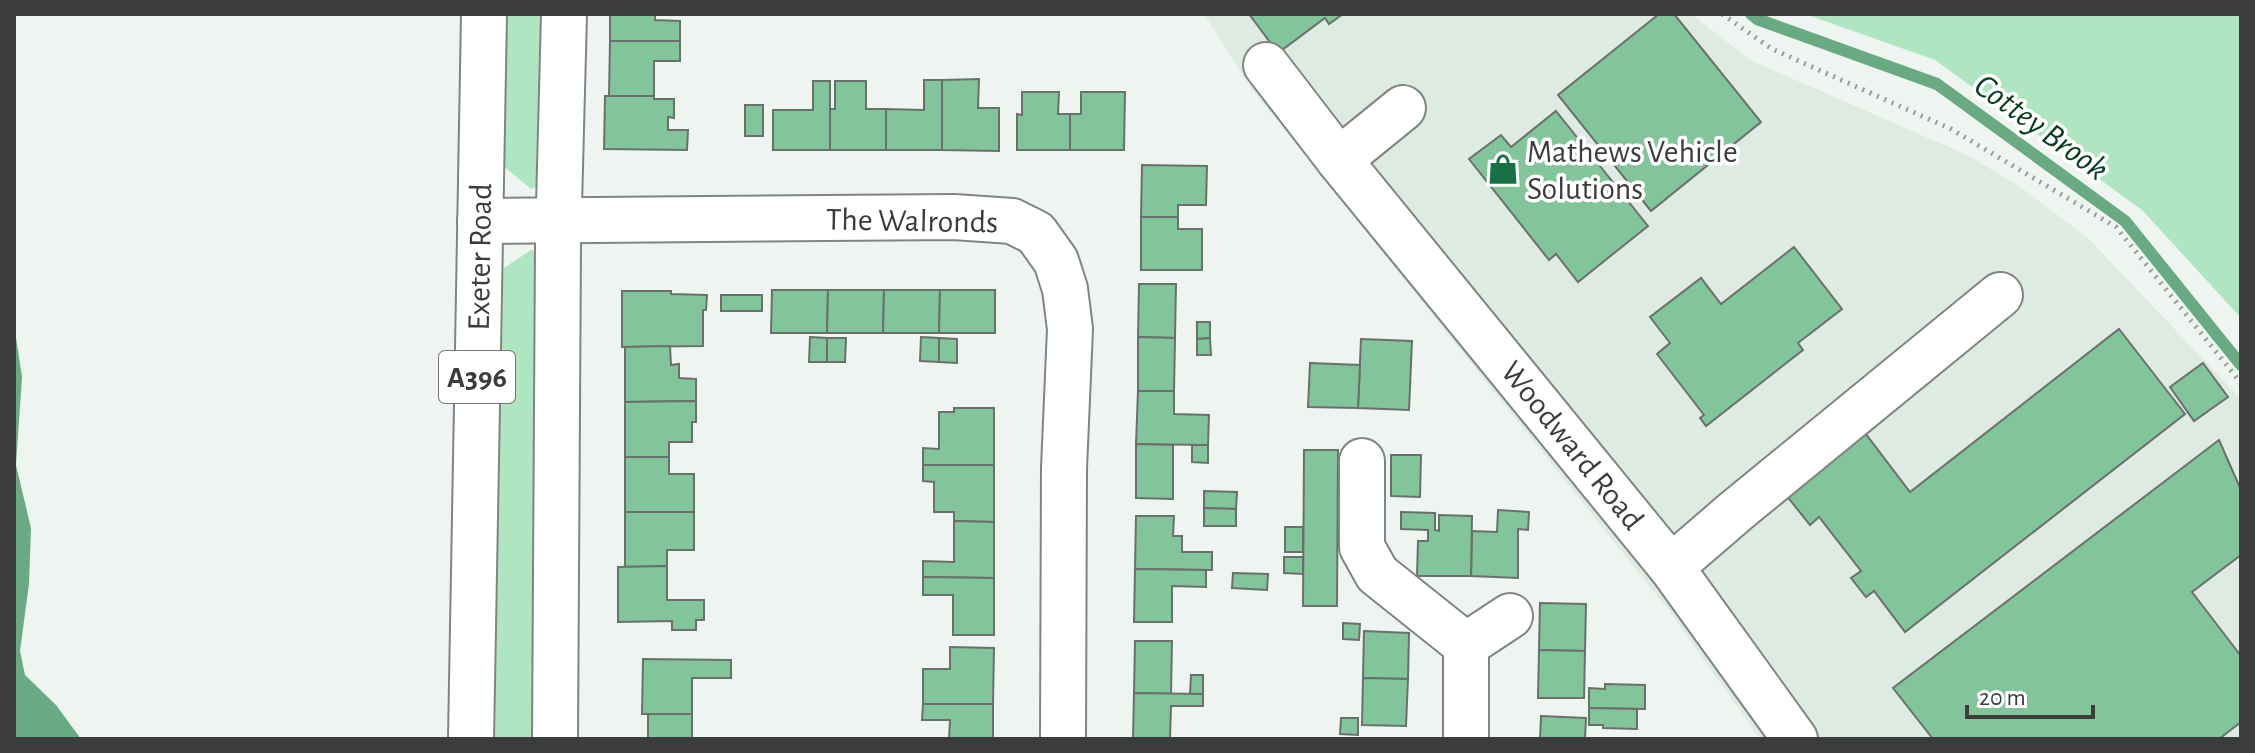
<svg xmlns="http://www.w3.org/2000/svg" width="2255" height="753" viewBox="0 0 2255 753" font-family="'Alegreya Sans',sans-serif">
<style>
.built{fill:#deebe2}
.green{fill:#b0e5c2}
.water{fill:#69aa82}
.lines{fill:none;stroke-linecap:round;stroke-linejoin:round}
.stream{stroke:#69aa82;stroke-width:12}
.building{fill:#83c59b;stroke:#6a706c;stroke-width:2}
.minor-casing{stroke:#808581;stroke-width:48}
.major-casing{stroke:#808581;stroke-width:48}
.path{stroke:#989c99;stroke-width:5;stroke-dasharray:2 6;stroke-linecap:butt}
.minor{stroke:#fff;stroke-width:44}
.major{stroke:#fff;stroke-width:44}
.labels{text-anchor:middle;stroke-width:7;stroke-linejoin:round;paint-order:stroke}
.shield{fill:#fff;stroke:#767776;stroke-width:2}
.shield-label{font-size:30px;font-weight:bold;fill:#3b3d3c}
.poi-label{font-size:32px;fill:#3b3d3c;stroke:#fff;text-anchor:start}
.street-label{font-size:32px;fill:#3b3d3c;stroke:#fff}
.water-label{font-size:34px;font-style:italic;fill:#063c21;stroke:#fff}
</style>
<rect width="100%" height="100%" fill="#eef5f0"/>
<polygon class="built" points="1204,14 1691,14 1752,61 1967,155 2019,186 2088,238 2241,399 2241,739 1760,739 1667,608 1251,88"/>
<g class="green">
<polygon points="505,14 547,14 539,185 531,189 502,165"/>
<polygon points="1805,14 2241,14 2241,318 2142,210 1935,60"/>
<polygon points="531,250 537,251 540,739 492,739 501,278 504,268"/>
</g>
<polygon class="water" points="14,324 22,377 16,465 31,528 29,584 20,651 25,675 56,705 81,739 14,739"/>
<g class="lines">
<polyline class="stream" points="1751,14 1757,19 1937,84 2125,221 2241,365"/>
</g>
<g class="building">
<polygon points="610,14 655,14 655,20 680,21 680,41 610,41"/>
<polygon points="1249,14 1343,14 1329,24 1325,18 1278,53"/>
<polygon points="1659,14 1674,14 1761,122 1651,211 1558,95"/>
<polygon points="610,41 680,41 680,61 654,61 654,96 609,96"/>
<polygon points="979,79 978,108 999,108 999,151 942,150 942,80"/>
<polygon points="924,80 942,80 942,150 886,150 886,109 924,110"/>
<polygon points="813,81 830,81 830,150 773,150 773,110 813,110"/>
<polygon points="835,81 866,81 866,109 886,109 886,150 830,150 830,109 835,109"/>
<polygon points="1022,92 1059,92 1058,114 1070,114 1070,150 1017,150 1017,114 1022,115"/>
<polygon points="1081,92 1125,92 1124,150 1070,150 1070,114 1081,114"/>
<polygon points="605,96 654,96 654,99 674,99 674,118 668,117 668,130 688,130 687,150 604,149"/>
<rect x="745" y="105" width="18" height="31"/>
<polygon points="1556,111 1648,226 1578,282 1556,254 1549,260 1469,159 1501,135 1511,147"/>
<polygon points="1142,165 1207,166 1206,205 1178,205 1178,217 1141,217"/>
<polygon points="1141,217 1178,217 1178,229 1202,229 1202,270 1141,270"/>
<polygon points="1794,247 1842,309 1798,343 1803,350 1706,426 1700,418 1704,415 1657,354 1670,343 1650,317 1701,278 1721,304"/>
<polygon points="1139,284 1176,284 1175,338 1138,337"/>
<polygon points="772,290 828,290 827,333 771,333"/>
<polygon points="828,290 884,290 883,333 827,333"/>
<polygon points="884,290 940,290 939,333 883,333"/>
<polygon points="940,290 995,290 995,333 939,333"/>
<polygon points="622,291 671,291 671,294 707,295 706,310 703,310 703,346 622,347"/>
<rect x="721" y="295" width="41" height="16"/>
<polygon points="1197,322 1210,322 1210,338 1197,339"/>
<polygon points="2119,329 2185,414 1905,632 1874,591 1866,597 1851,578 1861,571 1819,517 1810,525 1782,490 1862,429 1910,492"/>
<polygon points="810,337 827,338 827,362 809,362"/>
<polygon points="921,337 939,338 939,362 920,361"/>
<polygon points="1138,337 1175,338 1174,391 1138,391"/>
<polygon points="827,338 846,338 845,362 827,362"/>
<polygon points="939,338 957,339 957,363 939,362"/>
<polygon points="1210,338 1211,355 1197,355 1197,339"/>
<polygon points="1361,339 1412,341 1409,410 1358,408"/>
<polygon points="670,346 671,365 679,364 679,378 696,379 696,401 625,402 625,347"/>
<polygon points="1310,363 1360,365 1358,408 1308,407"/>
<polygon points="2203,363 2228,397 2194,421 2170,387"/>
<polygon points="1138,391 1174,391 1174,414 1209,415 1208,445 1136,444"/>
<polygon points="696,401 696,422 692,422 692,442 669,442 669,457 625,457 625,402"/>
<polygon points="954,408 994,408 994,465 923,465 923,448 939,449 939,412 954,412"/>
<polygon points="2219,440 2241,490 2241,555 2192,592 2241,656 2241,722 2219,739 1933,739 1893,688"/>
<polygon points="1136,444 1173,445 1173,499 1136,498"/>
<polygon points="1192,445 1208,445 1208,463 1192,462"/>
<polygon points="1304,450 1338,450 1337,606 1303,606"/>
<polygon points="1391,455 1421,455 1420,497 1391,496"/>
<polygon points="625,457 669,457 669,474 694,474 694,512 625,512"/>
<polygon points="923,465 994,465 994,522 954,521 954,512 934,512 934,482 923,481"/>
<polygon points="1204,491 1237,492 1236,509 1204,508"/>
<polygon points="1204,508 1236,509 1236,526 1204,526"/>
<polygon points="1498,510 1529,512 1528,530 1518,529 1518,578 1471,576 1472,531 1497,532"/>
<polygon points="625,512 694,512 694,550 667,550 667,566 625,567"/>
<polygon points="1401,512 1435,513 1435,530 1439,531 1439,515 1472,516 1471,576 1417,576 1418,541 1428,541 1428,530 1401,529"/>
<polygon points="1136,516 1174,516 1173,536 1182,536 1182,552 1212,552 1212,570 1135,569"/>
<polygon points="954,521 994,522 994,578 923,577 923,561 954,562"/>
<rect x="1285" y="527" width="18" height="25"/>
<polygon points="1284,557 1303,557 1303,574 1284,573"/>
<polygon points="667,566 667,600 704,600 704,620 696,620 696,630 672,630 672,621 618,622 618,567"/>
<polygon points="1135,569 1206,570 1206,587 1172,586 1172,622 1134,622"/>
<polygon points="1233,573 1268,574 1267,590 1232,588"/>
<polygon points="923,577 994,578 994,635 953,635 953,595 923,595"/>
<polygon points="1540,603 1586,604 1585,651 1539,650"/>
<polygon points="1343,623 1360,624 1359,640 1343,639"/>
<polygon points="1364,631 1409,633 1408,679 1363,678"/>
<polygon points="1135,641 1172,641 1171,694 1134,693"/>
<polygon points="950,647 994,648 993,704 923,704 923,669 950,669"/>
<polygon points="1539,650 1585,651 1584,698 1538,698"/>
<polygon points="643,659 731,660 731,678 692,678 692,714 642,714"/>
<polygon points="1191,675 1203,675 1203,694 1190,694"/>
<polygon points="1363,678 1408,679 1406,726 1362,725"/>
<polygon points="1605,684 1645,685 1645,709 1589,708 1589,688 1605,689"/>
<polygon points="1134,693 1203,694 1203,706 1171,706 1170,739 1133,739"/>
<polygon points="923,704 993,704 993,739 949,739 950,720 922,720"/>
<polygon points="1589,708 1637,709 1637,729 1603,728 1603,725 1589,725"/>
<rect x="648" y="714" width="44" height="25"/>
<polygon points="1541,716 1586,718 1585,739 1540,739"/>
<polygon points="1341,718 1358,718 1358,735 1340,734"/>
</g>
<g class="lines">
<defs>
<g id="minor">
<polyline points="1266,65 1339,160 1671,567 1795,739"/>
<polyline points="1339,160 1403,108"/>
<polyline points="480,221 954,217 1012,221 1036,233 1056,261 1065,289 1070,329 1064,468 1063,739"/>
<polyline points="1362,461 1362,547 1377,574 1466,645 1466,739"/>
<polyline points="1671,567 1736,511 2000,295"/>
<polyline points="1466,645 1510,616"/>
<polyline points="555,739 558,244 564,14"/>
</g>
<polyline id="major" points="471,739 484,14"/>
</defs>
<use href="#minor" class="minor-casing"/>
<use href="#major" class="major-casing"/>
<polyline class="path" points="1722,14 1772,49 1951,129 2116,227 2241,383"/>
<use href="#minor" class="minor"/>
<use href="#major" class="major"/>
</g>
<defs>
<symbol id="shop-bare" viewBox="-9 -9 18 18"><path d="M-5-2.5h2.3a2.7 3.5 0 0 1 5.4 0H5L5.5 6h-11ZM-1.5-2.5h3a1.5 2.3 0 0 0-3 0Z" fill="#187144" stroke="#fff" stroke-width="2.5" paint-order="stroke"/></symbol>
</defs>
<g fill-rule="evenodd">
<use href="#shop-bare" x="1481" y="147" width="44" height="44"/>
</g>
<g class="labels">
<rect class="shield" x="439" y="351" width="76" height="52" rx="6"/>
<g class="shield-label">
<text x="477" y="387">A396</text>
</g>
<g class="poi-label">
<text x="1527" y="162">Mathews Vehicle<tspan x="1527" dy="37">Solutions</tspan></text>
</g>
<g class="street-label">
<text transform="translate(912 220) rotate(1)" y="11">The Walronds</text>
<text transform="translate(479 257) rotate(-89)" y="11">Exeter Road</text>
<text transform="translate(1573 445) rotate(51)" y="11">Woodward Road</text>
</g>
<g class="water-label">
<text transform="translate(2042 126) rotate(36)" y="12">Cottey Brook</text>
</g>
</g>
<rect width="2255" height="753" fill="none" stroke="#3b3d3c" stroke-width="32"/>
<path d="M1967 705v12h126v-12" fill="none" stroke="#3b3d3c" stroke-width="4"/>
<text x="1979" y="705" font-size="24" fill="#3b3d3c" stroke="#ffffff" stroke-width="6" paint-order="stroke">20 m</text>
</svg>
